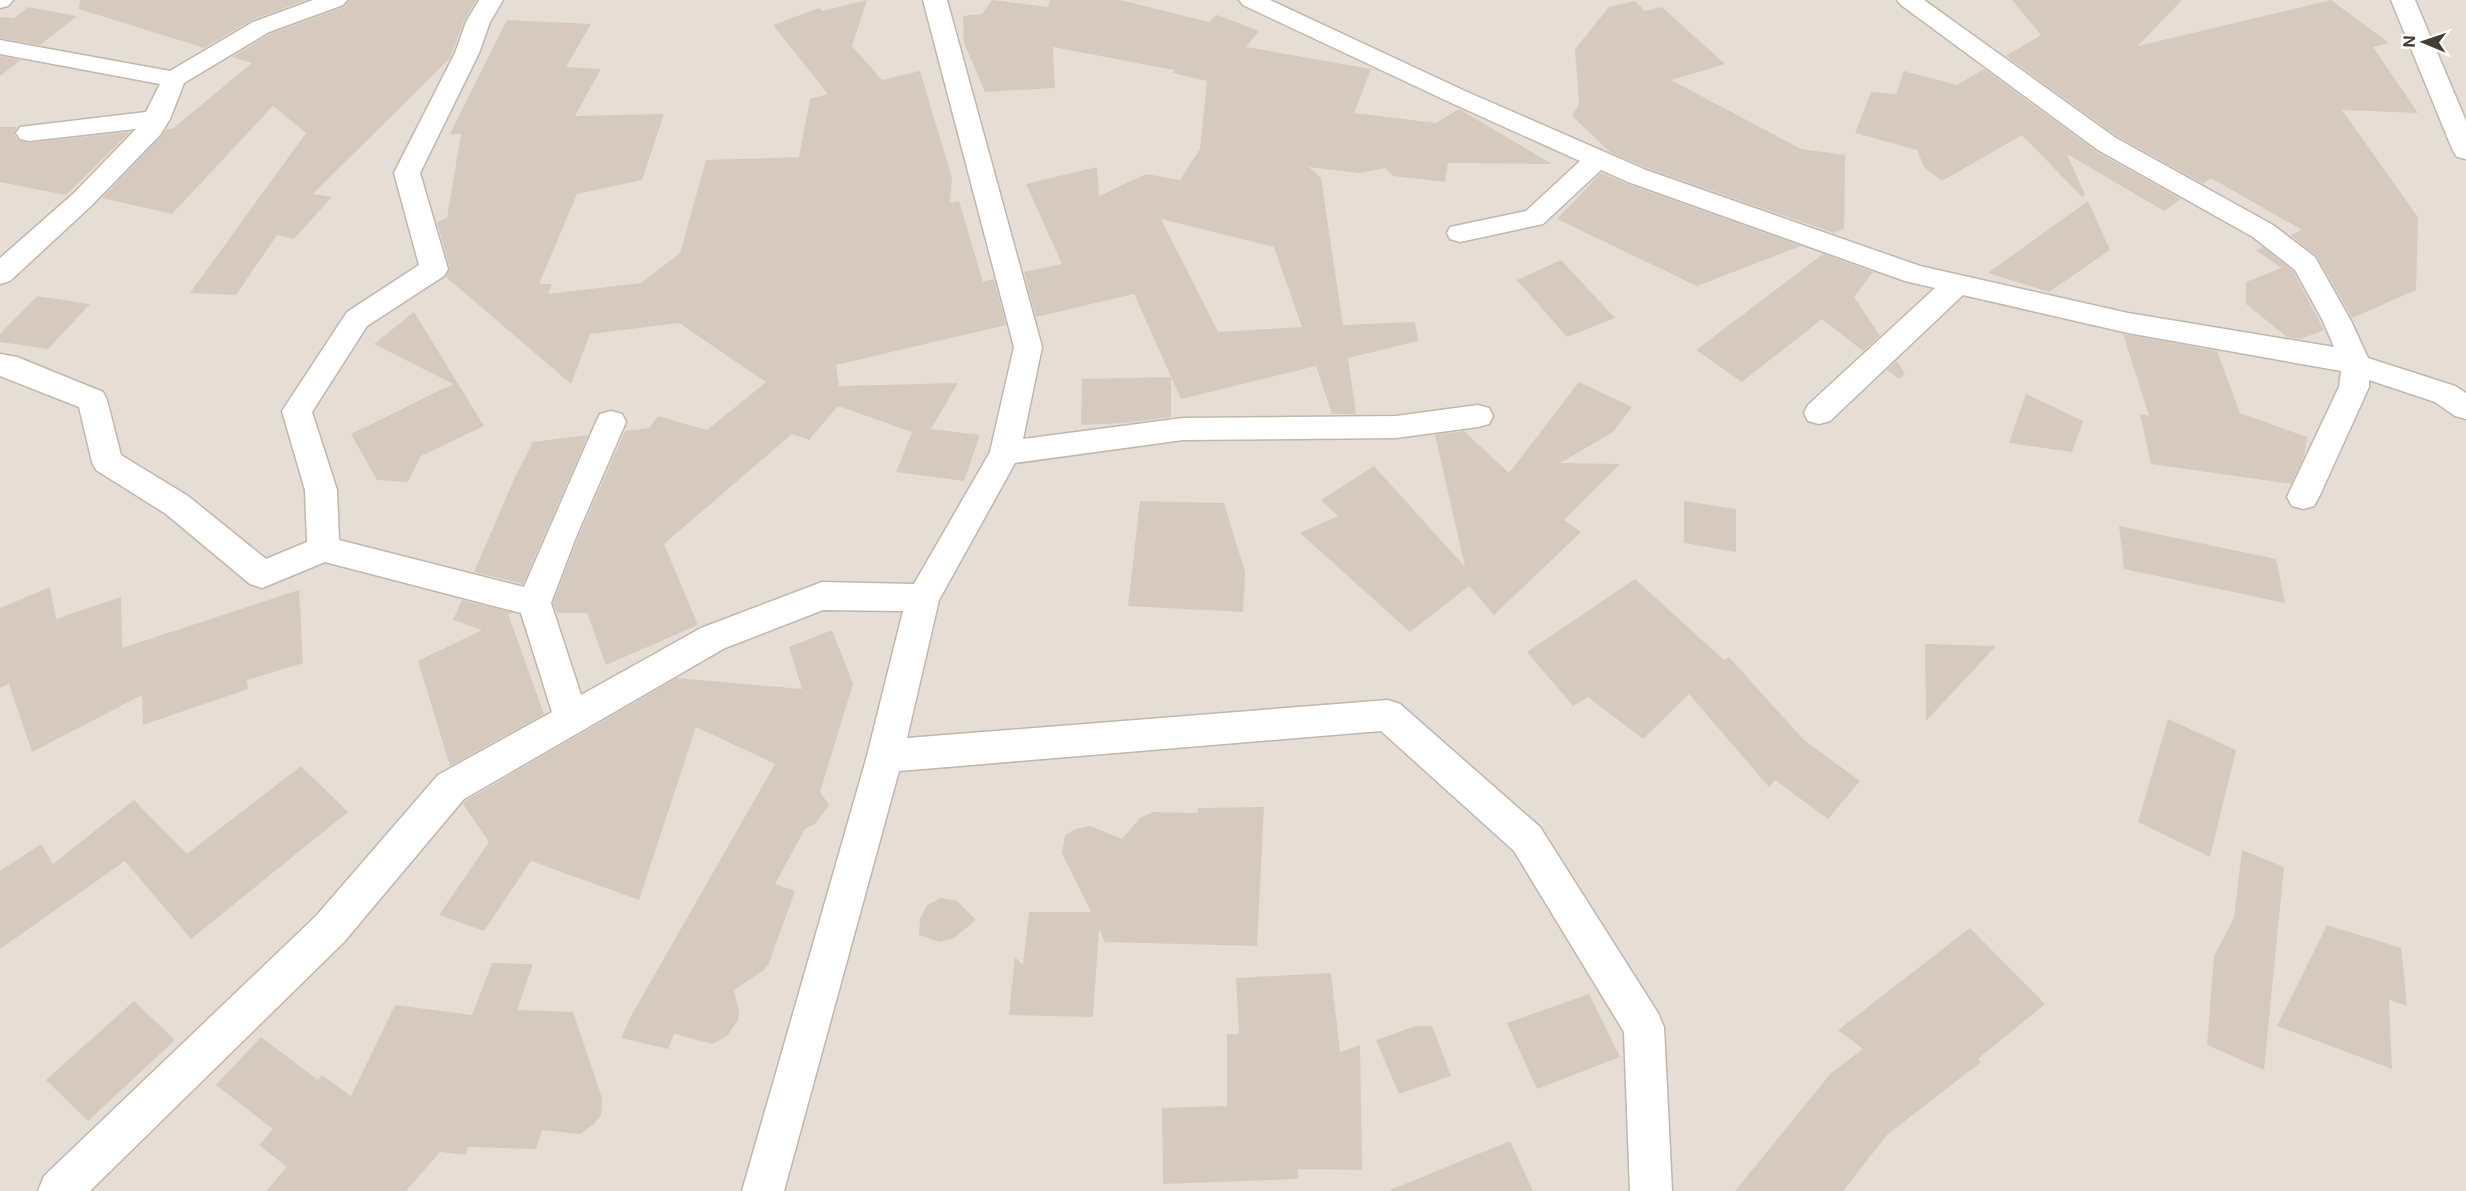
<svg xmlns="http://www.w3.org/2000/svg" width="2466" height="1191" viewBox="0 0 2466 1191" font-family="Inter,sans-serif">
<style>
.residential{fill:#e6ded4}
.building{fill:#d6cabf;fill-rule:evenodd}
.lines{fill:none;stroke-linecap:round;stroke-linejoin:round}
.street-casing{stroke:#c0b6ac;stroke-width:3}
.street{fill:#fff;fill-rule:evenodd}
</style>
<rect width="100%" height="100%" fill="#f2ede6"/>
<rect class="residential" x="0" y="0" width="2466" height="1191"/>
<g class="building">
<polygon points="80,0 306,0 252,20 204,48 79,9"/>
<polygon points="349,0 476,0 464,21 450,58 313,194 332,197 294,239 277,235 236,295 190,293 306,133 273,106 172,214 102,198 167,129 172,129 252,63 232,57 270,34 344,7"/>
<polygon points="867,0 852,46 882,80 920,71 952,178 950,203 959,201 983,282 994,279 1006,325 836,365 839,386 958,383 931,429 980,435 964,481 896,472 912,432 838,406 809,440 792,434 664,544 698,625 606,665 587,613 557,613 553,603 578,538 625,431 649,428 658,416 707,430 766,382 679,323 590,334 571,384 446,277 450,268 437,222 447,218 461,134 450,134 507,20 591,24 566,67 601,69 575,116 664,114 642,180 577,194 539,284 552,284 548,294 641,283 680,253 706,160 799,157 810,99 828,94 773,25 819,8 822,11"/>
<path d="M 992,0 L 1048,7 L 1050,0 L 1120,0 L 1209,22 L 1217,15 L 1259,31 L 1246,47 L 1371,69 L 1354,113 L 1436,123 L 1459,109 L 1552,164 L 1448,163 L 1445,182 L 1393,176 L 1385,168 L 1360,173 L 1309,167 L 1321,178 L 1343,325 L 1415,322 L 1418,341 L 1348,358 L 1356,414 L 1332,414 L 1316,366 L 1181,399 L 1134,294 L 1036,317 L 1024,272 L 1062,264 L 1026,184 L 1097,167 L 1099,196 L 1146,174 L 1180,180 L 1200,149 L 1207,81 L 1172,73 L 1174,70 L 1053,47 L 1055,88 L 985,92 L 964,43 L 963,16 L 982,14 ZM 1161,219 L 1274,247 L 1302,327 L 1218,332 Z"/>
<polygon points="2012,0 2182,0 2138,46 2331,0 2389,43 2373,47 2418,113 2342,110 2418,217 2416,290 2352,318 2317,256 2290,235 2302,230 2211,178 2203,184 2117,136 2006,56 2041,35"/>
<polygon points="1635,1 1645,11 1662,7 1725,64 1671,80 1801,149 1845,155 1844,229 1834,233 1647,168 1610,152 1572,116 1579,104 1575,49 1609,7"/>
<polygon points="28,7 77,16 40,45 0,38 0,17 14,18"/>
<polygon points="0,56 21,60 0,76"/>
<polygon points="1984,69 2097,152 2181,199 2164,211 2067,154 2085,195 2082,197 2022,135 1942,181 1924,167 1917,150 1855,133 1871,92 1896,94 1904,71 1957,85"/>
<polygon points="0,127 17,127 14,134 18,140 29,143 130,132 66,195 0,182"/>
<polygon points="1601,173 1627,184 1801,246 1697,286 1557,219"/>
<polygon points="2088,201 2110,250 2049,292 1988,273"/>
<polygon points="2263,247 2293,271 2324,330 2301,339 2287,337 2246,304 2246,282 2281,268 2256,250"/>
<polygon points="1823,254 1873,272 1854,297 1880,336 1863,351 1822,319 1742,382 1696,350"/>
<polygon points="1561,260 1615,318 1567,337 1517,280"/>
<polygon points="37,296 90,304 48,349 0,342 0,334"/>
<polygon points="414,312 484,426 421,456 408,482 377,480 351,434 453,384 374,344"/>
<polygon points="2123,334 2217,351 2240,413 2307,437 2304,456 2291,484 2151,464 2140,414 2149,416"/>
<polygon points="1897,361 1905,374 1899,379 1887,370"/>
<polygon points="1171,377 1171,417 1125,423 1081,425 1082,379"/>
<polygon points="1579,382 1632,407 1613,432 1560,463 1620,464 1564,520 1581,532 1494,615 1469,586 1410,632 1300,533 1338,516 1321,500 1374,466 1465,567 1435,435 1464,431 1509,473"/>
<polygon points="2026,394 2083,421 2072,452 2009,443"/>
<polygon points="588,435 523,584 474,572 515,477 533,442"/>
<polygon points="1140,501 1224,503 1245,572 1243,612 1128,606"/>
<polygon points="1684,501 1736,509 1736,552 1684,543"/>
<polygon points="2119,526 2276,559 2285,603 2124,569"/>
<polygon points="1635,579 1724,660 1729,657 1804,740 1860,781 1828,819 1775,780 1769,787 1689,694 1643,739 1588,697 1573,706 1527,652"/>
<polygon points="50,587 56,619 121,597 122,648 299,590 303,663 247,680 248,689 143,725 142,695 32,752 9,684 0,688 0,608"/>
<polygon points="462,600 514,613 508,614 544,714 450,766 418,661 482,630 453,620"/>
<polygon points="832,630 853,684 820,792 829,805 815,824 805,829 775,884 795,891 769,963 764,970 734,990 739,1012 738,1020 727,1036 712,1044 674,1034 668,1049 621,1038 631,1016 775,764 696,727 639,900 531,861 484,931 439,915 489,842 463,804 465,801 677,678 802,689 789,647"/>
<polygon points="1925,644 1996,646 1926,721"/>
<polygon points="2168,719 2236,750 2210,857 2138,822"/>
<polygon points="301,766 348,812 191,939 125,861 0,949 0,871 41,844 53,864 134,800 187,854"/>
<polygon points="1264,807 1257,946 1105,942 1099,928 1093,1017 1009,1015 1015,957 1023,965 1029,912 1091,912 1062,853 1065,835 1075,829 1090,826 1122,839 1140,818 1153,812 1198,813 1198,808"/>
<polygon points="2242,850 2284,867 2264,1070 2207,1045 2214,956 2234,918"/>
<polygon points="941,898 957,901 976,920 954,938 939,942 919,935 920,919 927,905"/>
<polygon points="2327,925 2401,948 2407,1006 2389,1000 2392,1069 2277,1026"/>
<polygon points="1970,928 2045,1004 1978,1059 1981,1062 1887,1135 1843,1191 1735,1191 1831,1073 1863,1049 1838,1030"/>
<polygon points="492,963 533,964 517,1010 573,1012 602,1098 601,1115 595,1123 580,1134 542,1130 536,1149 468,1147 465,1155 440,1152 406,1191 266,1191 287,1167 259,1145 273,1129 216,1085 261,1037 318,1080 322,1075 351,1096 395,1005 472,1015"/>
<polygon points="1331,973 1340,1052 1360,1045 1362,1170 1298,1169 1298,1179 1163,1184 1162,1108 1227,1106 1227,1034 1239,1034 1236,978"/>
<polygon points="1589,994 1620,1057 1537,1089 1507,1023"/>
<polygon points="134,1001 175,1040 88,1121 46,1080"/>
<polygon points="1416,1026 1432,1026 1451,1076 1399,1094 1376,1040"/>
<polygon points="1510,1141 1533,1191 1391,1191 1390,1190"/>
</g>
<g class="lines">
<defs>
<g id="street">
<polygon points="0,0 13,0 8,6 0,8"/>
<polygon points="313,0 347,0 343,5 269,32 184,83 170,119 160,135 91,206 10,281 0,284 0,258 73,194 136,129 29,141 20,139 16,133 20,127 146,112 160,84 0,54 0,40 170,71 253,22"/>
<polygon points="479,0 503,0 490,22 479,53 420,173 448,269 444,276 367,326 312,412 337,490 339,540 524,587 596,422 600,414 611,411 622,414 626,422 576,537 551,603 581,695 701,628 822,582 914,584 990,452 1014,347 923,0 947,0 1042,347 1023,439 1183,418 1396,416 1478,405 1489,408 1493,416 1489,424 1478,427 1396,438 1183,440 1015,463 939,600 907,738 1388,700 1400,704 1540,827 1658,1013 1664,1027 1672,1191 1630,1191 1624,1032 1514,851 1381,731 899,771 784,1191 742,1191 867,756 903,611 823,610 725,648 464,799 344,942 90,1191 38,1191 44,1176 316,916 438,775 552,712 521,613 325,562 262,588 250,584 166,514 96,470 92,462 79,407 0,376 0,354 17,357 103,392 107,400 121,455 188,496 266,559 307,542 305,490 282,411 347,312 419,265 394,173 455,53 466,22"/>
<polygon points="1239,0 1270,0 1465,91 1646,170 1920,266 2128,313 2334,347 2323,321 2295,270 2253,237 2098,150 1901,5 1897,0 1924,0 2116,138 2273,225 2315,257 2351,321 2368,358 2455,386 2466,393 2466,419 2455,416 2435,402 2369,380 2369,387 2319,497 2314,506 2303,509 2292,506 2287,497 2339,387 2341,371 2128,333 1963,295 1830,421 1819,424 1808,421 1804,413 1808,405 1935,288 1905,281 1628,182 1601,170 1543,224 1460,242 1450,239 1447,233 1450,227 1526,211 1580,161 1447,101 1243,5"/>
<polygon points="2391,0 2415,0 2466,121 2466,159 2457,157 2453,151"/>
</g>
</defs>
<use href="#street" class="street-casing"/>
<use href="#street" class="street"/>
</g>
<g transform="translate(2424 42) rotate(272)" stroke="#ffffff" stroke-width="4.5" paint-order="stroke">
<path d="M0-4.5L10 22L0 15L-10 22Z" fill="#443d35"/>
<text y="-9" font-size="16" font-weight="bold" text-anchor="middle" fill="#443d35">N</text>
</g>
</svg>
